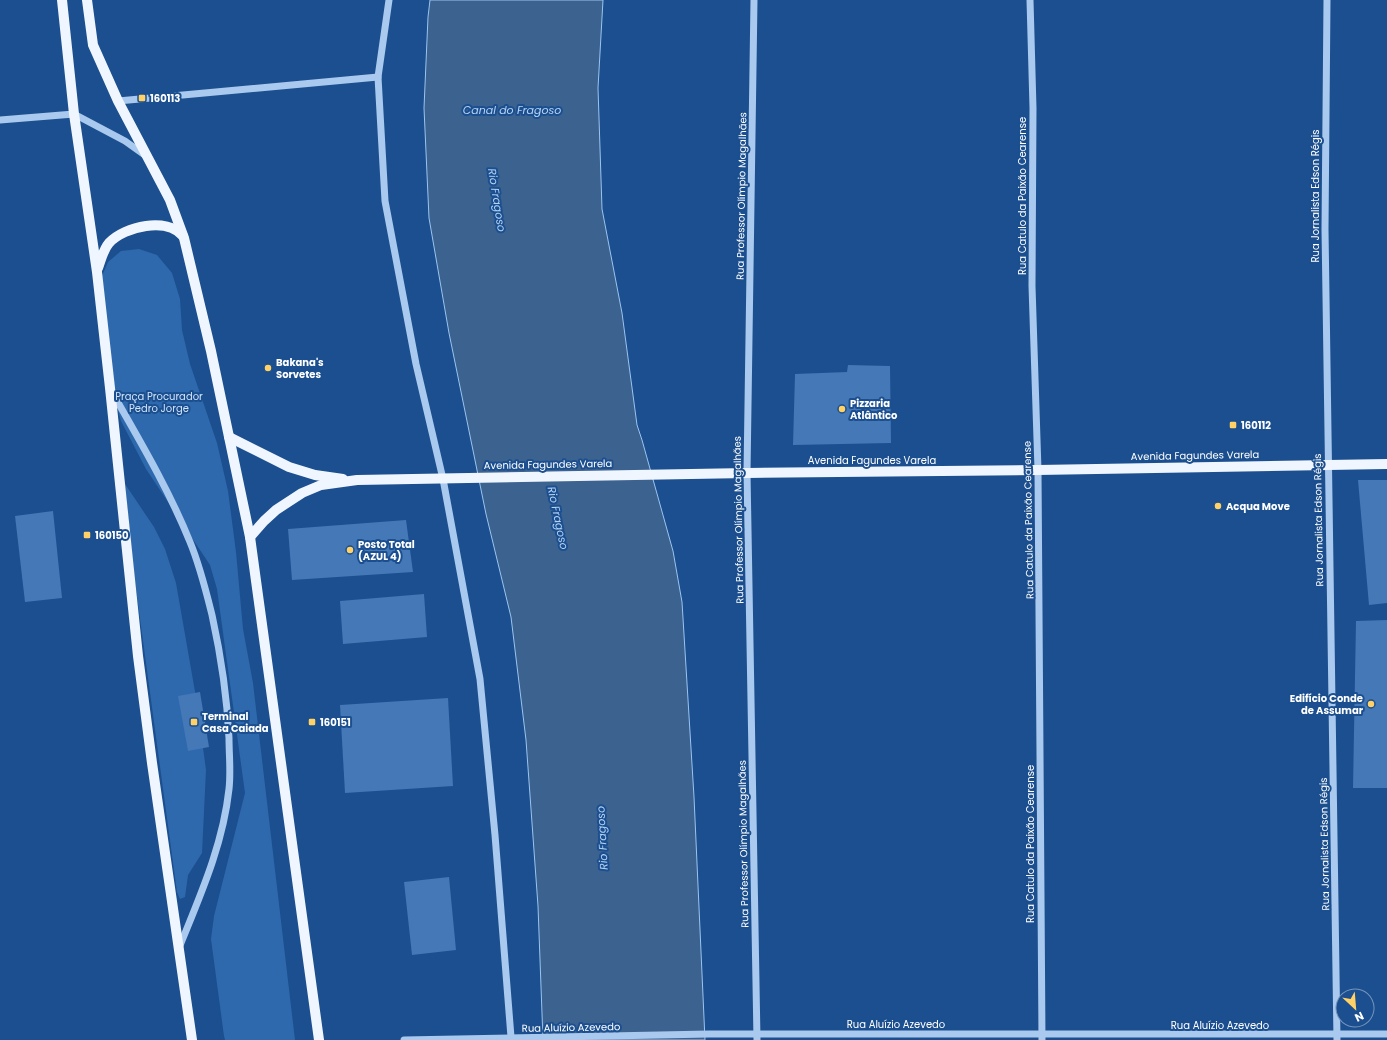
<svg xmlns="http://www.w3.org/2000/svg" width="1387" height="1040" viewBox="0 0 1387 1040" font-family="Poppins,sans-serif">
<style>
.green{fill:#2e69ad}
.water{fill:#3c6290;stroke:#9cc4f0}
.building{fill:#4478b7}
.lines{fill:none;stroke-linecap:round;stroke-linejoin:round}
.minor{stroke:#a9c9ee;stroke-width:7}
.major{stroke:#f0f6ff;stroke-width:10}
.poi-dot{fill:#ffd166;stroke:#1b4f8f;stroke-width:1.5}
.labels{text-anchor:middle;stroke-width:4;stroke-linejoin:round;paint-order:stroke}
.poi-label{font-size:10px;font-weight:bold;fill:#fff;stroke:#1b4f8f;text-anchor:start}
.street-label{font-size:10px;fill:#fff;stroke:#1b4f8f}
.park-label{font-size:10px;fill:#cfe3fa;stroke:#1b4f8f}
.water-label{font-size:11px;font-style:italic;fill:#b5d3f5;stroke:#1b4f8f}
</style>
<rect width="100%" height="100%" fill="#1b4f8f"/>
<g class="green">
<polygon points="139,249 157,255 172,273 180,299 182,330 190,364 217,443 228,491 236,552 243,629 253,683 295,1040 225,1040 224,1036 211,939 214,916 245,793 217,589 210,565 146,469 121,421 116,404 102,276 108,262 121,251"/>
<polygon points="125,484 154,527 165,549 176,583 197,703 206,770 202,853 188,875 185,897 180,899 177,892 134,574"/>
</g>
<polygon class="water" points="430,0 603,0 598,88 602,209 622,313 637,425 642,440 673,551 682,602 694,797 705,1040 543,1040 538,906 526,740 511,617 486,514 449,333 429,218 424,108 428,17"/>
<g class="building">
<polygon points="848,365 890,366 891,443 793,445 795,374 847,372"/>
<polygon points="1358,480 1387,480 1387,603 1369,605"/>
<polygon points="53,511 62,598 25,602 15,516"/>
<polygon points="406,520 413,572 292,580 288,529"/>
<polygon points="424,594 427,637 343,644 340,601"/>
<polygon points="1387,620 1387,788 1353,788 1356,621"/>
<polygon points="200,692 209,747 188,751 178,696"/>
<polygon points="448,698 453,786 345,793 340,705"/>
<polygon points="449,877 456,950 412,955 404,882"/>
</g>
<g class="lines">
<g class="minor">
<polyline points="389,0 378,77 385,201 416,364 443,479 480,679 495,835 511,1037"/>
<polyline points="754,0 747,473 757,1040"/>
<polyline points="1030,0 1033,108 1032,286 1038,470 1042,1040"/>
<polyline points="1327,0 1325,229 1337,1040"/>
<polyline points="118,101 378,77"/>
<polyline points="0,120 74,114 125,141 146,156"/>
<path d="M 112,392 C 140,441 169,490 190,542 C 200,566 206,591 212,615 C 221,656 227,695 229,738 C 229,755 231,772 229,789 C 223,845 200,896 179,948"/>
<polyline points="404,1040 709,1034 1387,1034"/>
</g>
<g class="major">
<polyline points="62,0 74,114 97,272 110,388 138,656 152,763 192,1040"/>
<polyline points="87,0 93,45 118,101 170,200 184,238 211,351 250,537 319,1040"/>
<path d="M 98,268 C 101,260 103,250 109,243 C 125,226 167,217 183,236"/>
<polyline points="229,437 289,467 315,475 343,479"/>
<polyline points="250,537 264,521 276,510 302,493 321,485 357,480 747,473 1038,470 1387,464"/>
</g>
</g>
<g class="poi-dot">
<rect x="138" y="94" width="8" height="8" rx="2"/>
<circle cx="268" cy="368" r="4"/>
<circle cx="842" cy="409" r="4"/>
<rect x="1229" y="421" width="8" height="8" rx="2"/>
<circle cx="1218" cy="506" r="4"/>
<rect x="83" y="531" width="8" height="8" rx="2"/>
<circle cx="350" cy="550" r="4"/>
<circle cx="1371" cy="704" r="4"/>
<rect x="190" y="718" width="8" height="8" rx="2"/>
<rect x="308" y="718" width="8" height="8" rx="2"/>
</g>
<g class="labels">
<g class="poi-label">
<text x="150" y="102">160113</text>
<text x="276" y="366">Bakana's<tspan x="276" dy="12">Sorvetes</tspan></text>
<text x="850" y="407">Pizzaria<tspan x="850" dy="12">Atlântico</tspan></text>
<text x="1241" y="429">160112</text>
<text x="1226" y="510">Acqua Move</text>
<text x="95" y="539">160150</text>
<text x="358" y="548">Posto Total<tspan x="358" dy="12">(AZUL 4)</tspan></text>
<text x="1363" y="702" text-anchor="end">Edifício Conde<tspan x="1363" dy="12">de Assumar</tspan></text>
<text x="202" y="720">Terminal<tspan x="202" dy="12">Casa Caiada</tspan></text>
<text x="320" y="726">160151</text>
</g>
<g class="street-label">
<text transform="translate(741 196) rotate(-89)" y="4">Rua Professor Olímpio Magalhães</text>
<text transform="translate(1022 196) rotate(-90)" y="4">Rua Catulo da Paixão Cearense</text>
<text transform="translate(1315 196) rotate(-90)" y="4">Rua Jornalista Edson Régis</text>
<text transform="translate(1195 455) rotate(-1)" y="4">Avenida Fagundes Varela</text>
<text x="872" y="464">Avenida Fagundes Varela</text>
<text transform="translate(548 464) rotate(-1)" y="4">Avenida Fagundes Varela</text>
<text transform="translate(738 520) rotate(-91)" y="4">Rua Professor Olímpio Magalhães</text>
<text transform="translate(1028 520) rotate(-91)" y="4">Rua Catulo da Paixão Cearense</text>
<text transform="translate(1318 520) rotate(-91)" y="4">Rua Jornalista Edson Régis</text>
<text transform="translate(743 844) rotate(-91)" y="4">Rua Professor Olímpio Magalhães</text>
<text transform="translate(1030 844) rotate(-90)" y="4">Rua Catulo da Paixão Cearense</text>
<text transform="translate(1324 844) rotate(-91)" y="4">Rua Jornalista Edson Régis</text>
<text x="896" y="1028">Rua Aluízio Azevedo</text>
<text x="1220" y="1029">Rua Aluízio Azevedo</text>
<text transform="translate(571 1027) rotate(-1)" y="4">Rua Aluízio Azevedo</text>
</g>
<g class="park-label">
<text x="159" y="400">Praça Procurador<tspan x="159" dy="12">Pedro Jorge</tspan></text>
</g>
<g class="water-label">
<text x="512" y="114">Canal do Fragoso</text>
<text transform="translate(497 200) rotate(81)" y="4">Rio Fragoso</text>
<text transform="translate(558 518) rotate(78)" y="4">Rio Fragoso</text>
<text transform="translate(602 838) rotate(-93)" y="4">Rio Fragoso</text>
</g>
</g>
<g transform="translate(1355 1008) rotate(154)"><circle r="19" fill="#1b4f8f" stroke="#7695bc"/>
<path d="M0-3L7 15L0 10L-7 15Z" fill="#ffd166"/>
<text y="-6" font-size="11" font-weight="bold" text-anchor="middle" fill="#ffffff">N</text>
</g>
</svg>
